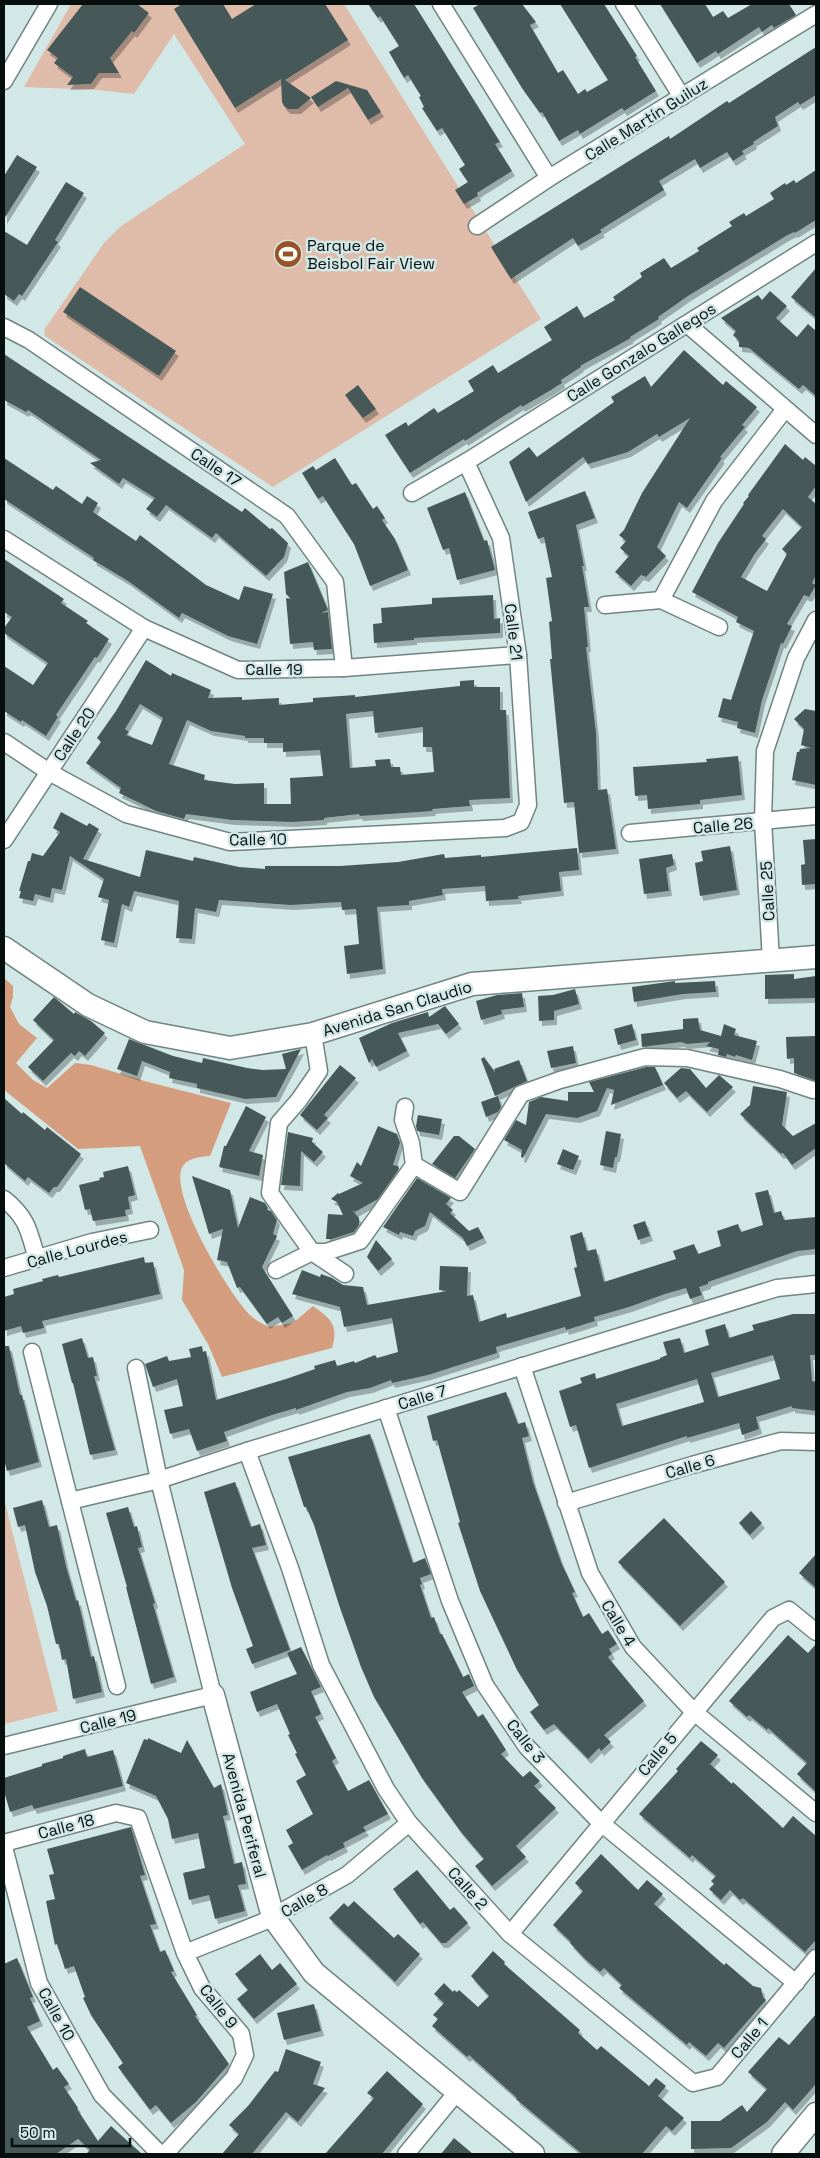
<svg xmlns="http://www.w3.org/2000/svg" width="820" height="2158" viewBox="0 0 820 2158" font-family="'Space Grotesk',sans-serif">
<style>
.green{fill:#dfbca9}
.forest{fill:#d49e7e}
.building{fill:#465959;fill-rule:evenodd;filter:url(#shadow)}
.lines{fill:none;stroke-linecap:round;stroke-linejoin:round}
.street-casing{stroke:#718484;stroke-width:19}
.secondary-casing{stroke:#718484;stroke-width:25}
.street{stroke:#fff;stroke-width:16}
.secondary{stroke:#fff;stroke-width:22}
.labels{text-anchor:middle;stroke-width:5;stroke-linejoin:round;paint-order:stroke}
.street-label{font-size:16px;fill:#070e0e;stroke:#d2e8e7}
.poi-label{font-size:16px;fill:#070e0e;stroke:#d2e8e7;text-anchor:start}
</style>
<defs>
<filter id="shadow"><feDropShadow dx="3" dy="5" stdDeviation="0" flood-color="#0004"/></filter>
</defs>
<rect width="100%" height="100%" fill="#d2e8e7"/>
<g class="green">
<polygon points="71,4 344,4 541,319 273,487 45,336 44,330 104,243 121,226 245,144 174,34 134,94 97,90 24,87"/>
<polygon points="4,1499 58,1711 4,1724"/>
</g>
<path class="forest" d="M 4,978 L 13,986 L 13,997 L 10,1007 L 19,1024 L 37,1038 L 16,1063 L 33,1080 L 47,1088 L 75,1063 L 91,1065 L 148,1082 L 231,1103 L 210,1156 C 201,1157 189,1157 183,1166 C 166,1190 230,1296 250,1315 C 255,1320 263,1324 269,1327 L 293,1323 L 313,1306 C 331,1319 339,1325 332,1348 L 222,1377 L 208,1344 L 182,1300 L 184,1270 L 140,1146 L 78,1149 L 4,1090 Z"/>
<g class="building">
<polygon points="83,4 137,4 149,13 134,33 132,31 110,58 119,73 99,73 91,84 67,85 73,77 54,63 58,58 47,50"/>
<polygon points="182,4 223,4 232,19 256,4 325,4 348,40 285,80 311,98 298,109 288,109 284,106 282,102 281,79 235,108 174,9"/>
<polygon points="368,4 414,4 500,142 495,144 512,171 477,193 478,196 464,204 455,190 468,182 459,169 465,165 442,128 437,131 422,108 424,107 419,97 421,96 408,75 404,78 389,52 399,46 380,16 378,18"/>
<polygon points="480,4 522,4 536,22 530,25 558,73 563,70 578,94 585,89 587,92 608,80 560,4 604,4 637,56 635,57 656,91 624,111 622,108 580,134 578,130 559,141 542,112 540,113 522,88 473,8"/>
<polygon points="660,4 705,4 713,17 723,11 728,18 752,4 789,4 796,15 774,28 772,25 762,32 759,27 718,54 716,51 697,63"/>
<polygon points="816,47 816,95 800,105 798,102 775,117 778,126 753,142 754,144 742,151 744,154 733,161 727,152 700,168 695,159 659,181 664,190 600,230 602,232 578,246 573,238 511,279 491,247 669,136 670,139 727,101 729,103"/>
<polygon points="336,81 367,90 381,112 368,120 348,88 318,107 311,97"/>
<polygon points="17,155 37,167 4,219 4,176"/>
<polygon points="816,170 816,220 795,233 794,232 786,236 688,296 658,317 659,319 630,337 631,338 580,366 581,367 561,380 562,383 551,390 522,407 521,405 465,441 464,439 410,473 385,435 406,422 408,426 434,408 438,413 474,391 468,381 493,365 498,373 552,340 544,327 577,306 584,318 615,300 613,297 642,277 640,273 664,258 671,268 699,251 697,248 732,226 729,222 744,213 746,216 774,199 770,193 785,183 786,185 794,180 796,183"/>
<polygon points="66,182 84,193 55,240 58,242 22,296 19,294 14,301 4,294 4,231 27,245"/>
<polygon points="816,268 816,318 791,297"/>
<polygon points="80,287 176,351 159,376 63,312"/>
<polygon points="770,291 787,306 776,318 797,337 808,324 816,331 816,396 803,385 799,389 749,348 739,347 739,341 733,335 736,331 721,318 758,295 762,300"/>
<polygon points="684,350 723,385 726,381 757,407 742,425 745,427 720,457 722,458 687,508 679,502 657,547 666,556 646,577 641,575 631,586 615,572 629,556 620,548 626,541 619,535 624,530 642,493 690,418 659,437 657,434 628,452 588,464 583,457 526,502 509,462 529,447 537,457 614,402 611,397 645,376 651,387"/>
<polygon points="4,354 242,512 245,508 270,529 272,528 288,543 284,557 266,576 216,533 212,538 166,505 157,517 146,509 155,498 123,478 119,484 90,463 101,460 28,410 26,412 4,400"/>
<polygon points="358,385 376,409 363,418 345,395"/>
<path d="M 785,444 L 803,460 L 805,457 L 816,466 L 816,486 L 808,497 L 816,504 L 816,575 L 812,583 L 816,585 L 809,597 L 804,595 L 787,624 L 792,626 L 783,644 L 781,643 L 762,700 L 755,733 L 737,728 L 738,722 L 718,717 L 723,698 L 731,700 L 754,631 L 736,622 L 738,617 L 692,592 L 718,543 L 744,504 L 743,503 L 749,496 L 748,495 ZM 783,509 L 802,527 L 782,549 L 787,554 L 767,591 L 741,577 L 754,555 L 766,539 L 762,536 Z"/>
<polygon points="4,458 53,490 56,486 82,504 87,496 98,503 93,512 136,541 140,535 206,585 239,600 244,586 273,594 257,644 228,636 182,613 179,618 128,581 93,560 94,558 4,499"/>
<polygon points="335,458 352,485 356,483 373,509 377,506 385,518 382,520 395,539 408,570 370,586 354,544 323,496 318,499 302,473 313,466 316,470"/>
<polygon points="585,491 595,518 576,525 584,566 582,566 589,607 584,607 588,647 586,647 596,733 598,790 607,789 616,849 579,853 574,802 564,803 550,659 552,659 549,622 552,621 546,578 552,577 544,537 538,539 528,512"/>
<polygon points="465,492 484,541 487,540 495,570 457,580 449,548 443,550 427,508"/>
<polygon points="4,559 64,599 61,603 88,621 86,623 109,639 97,658 95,657 56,715 58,717 46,736 22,720 21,722 4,711 4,666 33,685 48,663 4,633 4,628 12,617 4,612"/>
<polygon points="308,562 328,610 321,613 328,612 332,649 314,650 313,642 290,644 286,598 291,599 286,594 284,572"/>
<polygon points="493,595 494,619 500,618 500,633 414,638 414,640 374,643 373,624 382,623 381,608 432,604 432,598"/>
<path d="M 146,660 L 171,676 L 172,673 L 211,690 L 208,698 L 242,697 L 242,700 L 279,698 L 279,705 L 313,702 L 313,698 L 355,695 L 355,697 L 460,686 L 460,681 L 474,680 L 474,687 L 500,687 L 500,710 L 506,710 L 510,798 L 469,800 L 470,806 L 432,809 L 433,811 L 360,816 L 359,814 L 324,818 L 324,820 L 292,822 L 232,820 L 186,814 L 184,819 L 156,811 L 119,793 L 121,788 L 86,763 L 101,742 L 97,738 L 116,711 ZM 140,704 L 163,718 L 152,745 L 126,735 L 129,732 L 125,729 ZM 373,711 L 375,733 L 423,727 L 423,747 L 432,747 L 434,772 L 401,775 L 400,767 L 391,767 L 390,759 L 375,760 L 376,766 L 350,768 L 346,714 ZM 187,720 L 211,731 L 245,736 L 245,738 L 264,738 L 264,743 L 283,743 L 283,752 L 320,750 L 323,776 L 290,778 L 291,804 L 264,804 L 264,783 L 235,784 L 204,780 L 205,775 L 169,764 Z"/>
<polygon points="805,709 816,711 816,785 792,780 797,752 799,752 800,749 811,748 801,745 804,729 794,719"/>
<polygon points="738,756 742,795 700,800 700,804 648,809 647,795 635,796 633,767 707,762 706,759"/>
<polygon points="61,812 87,826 89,823 99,829 83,859 140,877 146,850 193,861 194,857 239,867 265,869 265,866 340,866 398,862 444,854 445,858 481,855 481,857 577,848 579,870 559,872 561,891 518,896 519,899 486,901 485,886 442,889 443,895 409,901 409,905 377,907 383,969 347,974 344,946 359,944 356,909 342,910 341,902 291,905 219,900 216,912 195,908 192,939 176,938 179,901 134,891 129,907 122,904 114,943 101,940 109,900 98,897 104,879 70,856 62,890 52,888 50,898 35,894 33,901 19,898 21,891 19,891 28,861 30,861 32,853 43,856 60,832 53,828"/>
<polygon points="816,839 816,884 802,885 801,865 805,864 803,840"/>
<polygon points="730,846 737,890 700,896 695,863 703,861 701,851"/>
<polygon points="672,854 674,865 666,868 669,891 644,894 639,859"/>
<polygon points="794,974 794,979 816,976 816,998 765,999 765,975"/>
<polygon points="675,981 675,983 715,981 716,992 683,994 634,1002 632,987"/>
<polygon points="575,989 579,1004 554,1011 554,1020 539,1021 538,996 553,995"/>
<polygon points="522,993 524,1007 501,1010 502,1014 481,1020 476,1001 497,995"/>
<polygon points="54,997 74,1014 75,1012 91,1021 105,1033 85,1056 79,1051 75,1056 71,1053 43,1081 28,1067 54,1040 33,1020"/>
<polygon points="445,1006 459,1024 446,1034 438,1024 398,1033 407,1051 376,1067 372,1059 369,1063 359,1038 392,1023 428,1012 429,1017"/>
<polygon points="698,1018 700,1030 721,1036 724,1024 736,1029 734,1035 757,1041 752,1060 736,1055 735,1057 727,1054 726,1057 718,1055 719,1049 706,1046 710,1042 687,1044 681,1042 642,1047 641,1034 683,1029 683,1019"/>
<polygon points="632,1024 636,1040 618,1045 614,1029"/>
<polygon points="815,1036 816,1060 816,1081 794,1073 794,1058 787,1059 786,1037"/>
<polygon points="129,1039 173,1056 202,1063 203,1058 247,1068 263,1070 286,1069 282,1054 301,1049 276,1097 245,1099 197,1088 197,1084 169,1078 170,1072 142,1061 137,1076 117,1069"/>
<polygon points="573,1046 576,1063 551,1068 547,1051"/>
<polygon points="484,1057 495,1072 494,1069 519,1060 527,1081 495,1096 481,1059"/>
<polygon points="340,1065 356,1078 324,1115 328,1118 317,1130 300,1115"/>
<polygon points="646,1067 655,1067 663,1085 611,1105 614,1090 607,1088 597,1111 577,1118 546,1114 523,1158 521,1157 522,1150 504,1140 516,1120 526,1125 529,1102 541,1097 568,1101 568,1092 594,1092 589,1082"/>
<polygon points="681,1068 690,1069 706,1088 719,1075 733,1087 707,1112 686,1091 677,1098 664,1083"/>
<polygon points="753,1086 787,1092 782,1125 793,1136 816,1123 816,1148 792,1165 783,1153 781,1154 740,1114 750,1105"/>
<polygon points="498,1096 501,1107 498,1112 486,1117 481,1102"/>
<polygon points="4,1098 22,1114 23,1112 45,1130 47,1127 81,1154 57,1187 54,1187 49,1193 28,1177 25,1181 4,1163"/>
<polygon points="246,1106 266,1117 249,1151 263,1155 259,1176 219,1167 224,1146 226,1146"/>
<polygon points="418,1115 442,1119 439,1135 417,1131 416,1126"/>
<polygon points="378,1126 397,1134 400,1143 393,1165 398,1166 399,1169 378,1199 355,1212 352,1210 359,1218 359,1225 354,1232 332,1239 326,1239 328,1214 343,1215 337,1202 331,1199 338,1193 339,1194 363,1183 350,1176 357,1162 361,1166"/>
<polygon points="606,1131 621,1134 617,1157 615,1157 613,1168 600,1165"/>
<polygon points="288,1132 313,1138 312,1142 323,1152 314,1162 301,1151 300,1186 281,1185"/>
<polygon points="454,1136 459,1136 475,1149 455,1178 432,1164"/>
<polygon points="563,1149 579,1156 573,1170 557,1164"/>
<polygon points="128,1166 135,1195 128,1197 130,1209 125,1210 126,1216 93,1221 90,1209 85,1210 79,1185 100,1180 99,1178 104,1177 103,1172"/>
<polygon points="192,1176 230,1190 238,1228 250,1197 265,1203 268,1208 267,1210 271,1211 277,1220 273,1234 277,1236 262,1267 293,1316 282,1323 278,1317 267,1324 240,1287 237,1288 227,1262 217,1260 223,1229 209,1234"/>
<polygon points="417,1178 451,1198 446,1204 453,1210 450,1213 469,1231 478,1227 484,1238 467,1246 463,1238 430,1212 425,1226 415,1231 413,1236 400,1232 399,1235 383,1227"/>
<polygon points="768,1190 774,1213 781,1211 784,1220 816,1217 816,1249 797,1251 708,1282 708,1284 699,1287 702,1295 690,1299 686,1288 665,1294 629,1307 594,1317 595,1321 579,1326 566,1330 565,1327 496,1347 497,1353 428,1375 392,1383 391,1380 370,1388 347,1392 296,1410 296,1408 272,1415 224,1432 227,1441 197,1451 189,1429 170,1434 164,1410 183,1406 177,1379 153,1387 145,1364 167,1356 169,1361 191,1357 189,1349 202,1346 203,1352 206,1351 216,1400 286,1379 315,1369 314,1366 335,1360 337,1366 354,1361 355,1363 375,1355 377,1358 398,1352 392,1318 344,1327 340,1307 292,1294 302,1270 320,1277 321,1274 332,1278 343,1285 363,1287 367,1305 447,1291 439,1290 440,1266 468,1267 467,1296 473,1295 479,1322 506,1313 507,1318 581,1296 574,1268 577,1267 570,1236 582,1232 587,1251 596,1249 604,1282 676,1259 673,1251 694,1244 698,1254 721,1246 717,1231 738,1224 741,1232 763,1225 755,1193"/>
<polygon points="645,1221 650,1236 638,1240 633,1225"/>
<polygon points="376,1240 392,1259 378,1271 367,1257"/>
<polygon points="144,1257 145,1263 153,1262 160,1294 42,1321 44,1328 23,1333 21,1326 4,1331 4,1297 14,1294 13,1289 43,1281 42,1279 58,1275 59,1277"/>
<path d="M 793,1314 L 816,1314 L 816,1355 L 810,1355 L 812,1381 L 816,1382 L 816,1411 L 792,1408 L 792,1406 L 756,1417 L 759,1429 L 742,1435 L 739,1423 L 687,1438 L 687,1436 L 589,1468 L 576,1425 L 570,1427 L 559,1391 L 582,1383 L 580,1378 L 595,1373 L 596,1379 L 660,1359 L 660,1358 L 667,1355 L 663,1342 L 680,1338 L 684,1353 L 709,1345 L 705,1330 L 725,1324 L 729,1338 L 754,1330 L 752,1325 ZM 773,1355 L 780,1379 L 718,1397 L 711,1373 ZM 697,1379 L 704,1402 L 622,1426 L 616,1404 Z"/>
<polygon points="82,1338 88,1358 93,1357 97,1376 94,1376 115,1450 90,1455 73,1383 72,1383 62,1344"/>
<polygon points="4,1346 9,1346 20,1395 22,1395 39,1462 7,1471 4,1460"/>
<polygon points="506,1392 518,1424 525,1422 529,1436 522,1438 533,1482 561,1562 575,1592 572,1593 583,1617 589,1613 602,1634 608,1630 617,1644 609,1649 612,1654 608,1657 644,1701 604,1735 611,1742 601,1751 599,1748 588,1759 554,1724 544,1730 530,1712 539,1705 517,1670 480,1591 458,1523 460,1522 437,1440 433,1441 427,1416"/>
<polygon points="370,1434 413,1563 425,1558 431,1574 420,1578 422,1584 420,1585 431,1618 434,1617 440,1634 442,1634 463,1677 469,1674 474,1686 462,1692 478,1717 483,1714 506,1750 501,1754 523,1777 530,1771 540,1781 534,1786 556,1808 516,1846 526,1857 492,1886 475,1866 484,1859 461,1832 422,1778 374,1697 361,1667 339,1605 314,1525 306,1507 304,1507 288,1457"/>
<polygon points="235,1482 251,1527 260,1524 266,1545 252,1548 290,1650 252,1664 246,1649 253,1646 232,1588 204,1492"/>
<polygon points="42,1500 49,1527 57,1525 66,1566 76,1601 78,1600 91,1657 94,1656 102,1692 73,1699 66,1659 62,1660 59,1644 56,1644 47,1606 35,1572 25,1525 18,1527 13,1508"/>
<polygon points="128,1507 134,1527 137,1526 142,1547 138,1548 155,1603 153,1604 174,1677 151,1684 126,1587 127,1587 106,1513"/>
<polygon points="751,1511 762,1523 750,1535 739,1523"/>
<polygon points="664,1518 725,1582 680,1626 618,1562"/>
<polygon points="816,1554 816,1588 799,1573"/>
<polygon points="788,1635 808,1653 816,1644 816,1792 797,1774 807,1763 768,1728 767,1730 749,1715 747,1717 729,1701"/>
<polygon points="301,1647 321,1687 311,1691 321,1714 315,1717 336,1758 332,1761 348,1791 369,1780 388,1814 363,1827 366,1831 343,1843 345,1847 328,1856 327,1855 302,1870 288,1846 293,1843 286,1830 313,1814 296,1781 306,1775 295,1754 297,1753 288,1735 290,1734 277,1704 257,1712 250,1692 297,1674 287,1653"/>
<polygon points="148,1738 181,1753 187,1740 214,1788 221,1784 228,1815 223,1816 234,1864 242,1862 246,1884 238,1885 245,1911 215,1919 209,1895 189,1900 183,1873 205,1868 198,1833 172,1839 168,1819 156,1796 126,1783 144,1739 148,1740"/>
<polygon points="701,1741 718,1755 710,1764 732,1784 733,1782 783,1828 793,1816 816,1836 816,1940 805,1952 743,1898 740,1900 730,1890 721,1900 709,1889 714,1884 711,1881 716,1876 692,1855 690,1858 639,1814 678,1771 676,1769"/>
<polygon points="85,1749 87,1757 113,1750 123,1786 34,1809 32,1805 10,1812 4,1791 4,1778 42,1766 42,1764 63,1758 63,1756"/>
<polygon points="131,1827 145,1875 140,1876 156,1924 150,1925 160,1952 165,1950 174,1971 171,1972 197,2015 195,2016 229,2064 196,2102 171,2123 156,2105 150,2110 118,2067 123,2063 91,2015 83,1998 85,1997 74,1966 65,1969 57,1944 55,1945 46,1901 55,1899 49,1875 54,1874 47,1849"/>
<polygon points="601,1854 638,1890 647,1880 663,1894 654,1904 724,1965 726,1963 753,1986 761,1988 763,1997 766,2000 724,2048 718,2043 706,2056 689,2042 687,2045 619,1988 622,1985 604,1968 600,1972 585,1959 570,1943 571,1942 553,1925 583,1891 575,1883"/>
<polygon points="417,1870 450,1910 454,1907 468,1923 446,1943 441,1943 423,1922 420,1924 393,1889"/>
<polygon points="354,1901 394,1938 398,1934 420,1954 395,1982 329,1918 344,1903 348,1907"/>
<polygon points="493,1951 505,1962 504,1964 580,2030 578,2033 597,2050 601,2046 649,2086 656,2078 666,2086 658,2096 684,2118 672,2131 666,2126 642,2154 582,2154 516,2099 517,2098 469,2055 467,2057 432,2026 438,2019 433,2015 444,2003 434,1994 444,1983 453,1992 454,1990 457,1992 459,1990 478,2007 489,1996 471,1976"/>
<polygon points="260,1954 272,1970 280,1963 297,1984 254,2019 237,1999 248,1990 235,1974"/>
<polygon points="17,1958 33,1997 30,1998 40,2021 27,2027 53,2070 57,2067 69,2084 64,2087 78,2108 77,2109 98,2141 111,2126 142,2154 86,2154 90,2150 78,2139 56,2154 4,2154 4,1964"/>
<polygon points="314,2004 321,2031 284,2040 277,2013"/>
<polygon points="816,2014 816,2084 793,2110 785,2102 767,2122 731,2148 691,2149 691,2121 720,2121 742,2105 747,2112 767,2089 748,2072 779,2037 789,2045"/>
<polygon points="286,2049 321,2062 313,2084 325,2088 298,2122 286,2112 252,2154 222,2154 239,2134 229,2125 248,2106 275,2071 278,2072"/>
<polygon points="387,2071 423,2104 382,2154 325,2154 374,2098 367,2093"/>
<polygon points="454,2138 473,2154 441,2154"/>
</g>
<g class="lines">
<defs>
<g id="street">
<polyline points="441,4 549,178"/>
<polyline points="624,4 682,97"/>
<polyline points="4,81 49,4"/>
<polyline points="477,226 549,178 816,14"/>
<polyline points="687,324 816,435"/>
<polyline points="4,327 29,340 287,516 335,582 344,668"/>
<polyline points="412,493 466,462 816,243"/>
<polyline points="4,539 144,628 238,670 344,668 518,655"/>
<polyline points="661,600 714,501 785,409"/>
<polyline points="605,605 661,600 719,627"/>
<polyline points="4,742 49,772 126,814 230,842 505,828 521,822 528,805 518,655 501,538 466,462"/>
<polyline points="630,833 816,816"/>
<polyline points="4,840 144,628"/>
<polyline points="771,961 763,821 765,751 796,658 816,620"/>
<polyline points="313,1034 319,1071 299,1100 279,1123 270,1193 312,1252 345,1274"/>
<polyline points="414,1165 460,1192 521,1094 560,1080 645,1057 687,1058 780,1079 813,1090"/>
<path d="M 4,1199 C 28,1218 29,1232 37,1259"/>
<polyline points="4,1268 92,1242 150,1230"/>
<polyline points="276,1270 312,1252 326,1252 360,1241 414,1165 411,1143 403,1120 405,1107"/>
<polyline points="32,1352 117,1686"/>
<polyline points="522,1366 590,1573 633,1647 693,1711 816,1813"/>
<polyline points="386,1408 450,1601 485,1685 527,1747 601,1823 796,1983"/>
<polyline points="247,1451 290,1568 321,1665 386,1789 409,1823 510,1934 693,2083 717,2077 816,1958"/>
<polyline points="70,1501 159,1480 247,1451 777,1288 816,1284"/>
<polyline points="566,1503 692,1465 781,1441 816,1442"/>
<polyline points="4,1746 213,1695 159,1480 136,1368"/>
<polyline points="4,1843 116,1813 138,1818 185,1953 202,1988 241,2034 245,2055 234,2078 165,2154"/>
<polyline points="4,1847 39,1983 102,2095 160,2154"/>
<polyline points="510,1934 773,1618 789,1610 816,1632"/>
<polyline points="185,1953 263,1922 347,1875 409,1823"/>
<polyline points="406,2154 457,2092"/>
</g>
<g id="secondary">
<polyline points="4,948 88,1005 145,1032 230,1048 313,1034 472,984 816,957"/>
<polyline points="213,1695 273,1917 314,1973 533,2154"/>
<polyline points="783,2154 816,2114"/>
</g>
</defs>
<use href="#street" class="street-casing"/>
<use href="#secondary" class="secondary-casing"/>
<use href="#street" class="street"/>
<use href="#secondary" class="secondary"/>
</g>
<defs>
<symbol id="stadium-disc" viewBox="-11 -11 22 22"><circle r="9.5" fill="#985427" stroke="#d2e8e7"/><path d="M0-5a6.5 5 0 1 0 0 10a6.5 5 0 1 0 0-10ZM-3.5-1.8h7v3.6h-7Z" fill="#fff"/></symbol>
</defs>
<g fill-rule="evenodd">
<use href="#stadium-disc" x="272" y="238" width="32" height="32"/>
</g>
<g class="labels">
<g class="street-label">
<text transform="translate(646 119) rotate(-32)" y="6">Calle Martín Guiluz</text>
<text transform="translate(641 352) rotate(-32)" y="6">Calle Gonzalo Gallegos</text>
<text transform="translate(216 467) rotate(34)" y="6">Calle 17</text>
<text transform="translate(514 632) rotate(83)" y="6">Calle 21</text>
<text x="274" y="675">Calle 19</text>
<text transform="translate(74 734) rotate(-56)" y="6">Calle 20</text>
<text transform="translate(723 825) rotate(-5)" y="6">Calle 26</text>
<text transform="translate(258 839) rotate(-1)" y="6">Calle 10</text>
<text transform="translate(767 891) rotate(-93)" y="6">Calle 25</text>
<text transform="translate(397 1008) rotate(-17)" y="6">Avenida San Claudio</text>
<text transform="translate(77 1249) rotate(-15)" y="6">Calle Lourdes</text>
<text transform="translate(422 1397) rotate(-17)" y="6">Calle 7</text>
<text transform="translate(690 1466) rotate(-16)" y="6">Calle 6</text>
<text transform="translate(619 1623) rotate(59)" y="6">Calle 4</text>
<text transform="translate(108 1721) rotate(-14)" y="6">Calle 19</text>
<text transform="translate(526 1741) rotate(52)" y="6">Calle 3</text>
<text transform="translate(657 1754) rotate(-50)" y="6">Calle 5</text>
<text transform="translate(245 1815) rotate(75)" y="6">Avenida Periferal</text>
<text transform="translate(66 1826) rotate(-15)" y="6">Calle 18</text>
<text transform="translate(468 1888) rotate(48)" y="6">Calle 2</text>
<text transform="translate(304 1900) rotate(-30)" y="6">Calle 8</text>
<text transform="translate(219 2006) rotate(52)" y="6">Calle 9</text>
<text transform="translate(57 2014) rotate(61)" y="6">Calle 10</text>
<text transform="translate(749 2038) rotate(-50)" y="6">Calle 1</text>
</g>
<g class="poi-label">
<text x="307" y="251">Parque de<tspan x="307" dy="18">Beisbol Fair View</tspan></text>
</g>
</g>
<rect width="820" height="2158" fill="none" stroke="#070e0e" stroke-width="10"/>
<path d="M12 2138v8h118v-8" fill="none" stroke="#070e0e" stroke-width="2.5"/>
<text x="20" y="2138" font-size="15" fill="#070e0e" stroke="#d2e8e7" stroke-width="4" paint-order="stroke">50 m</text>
</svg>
